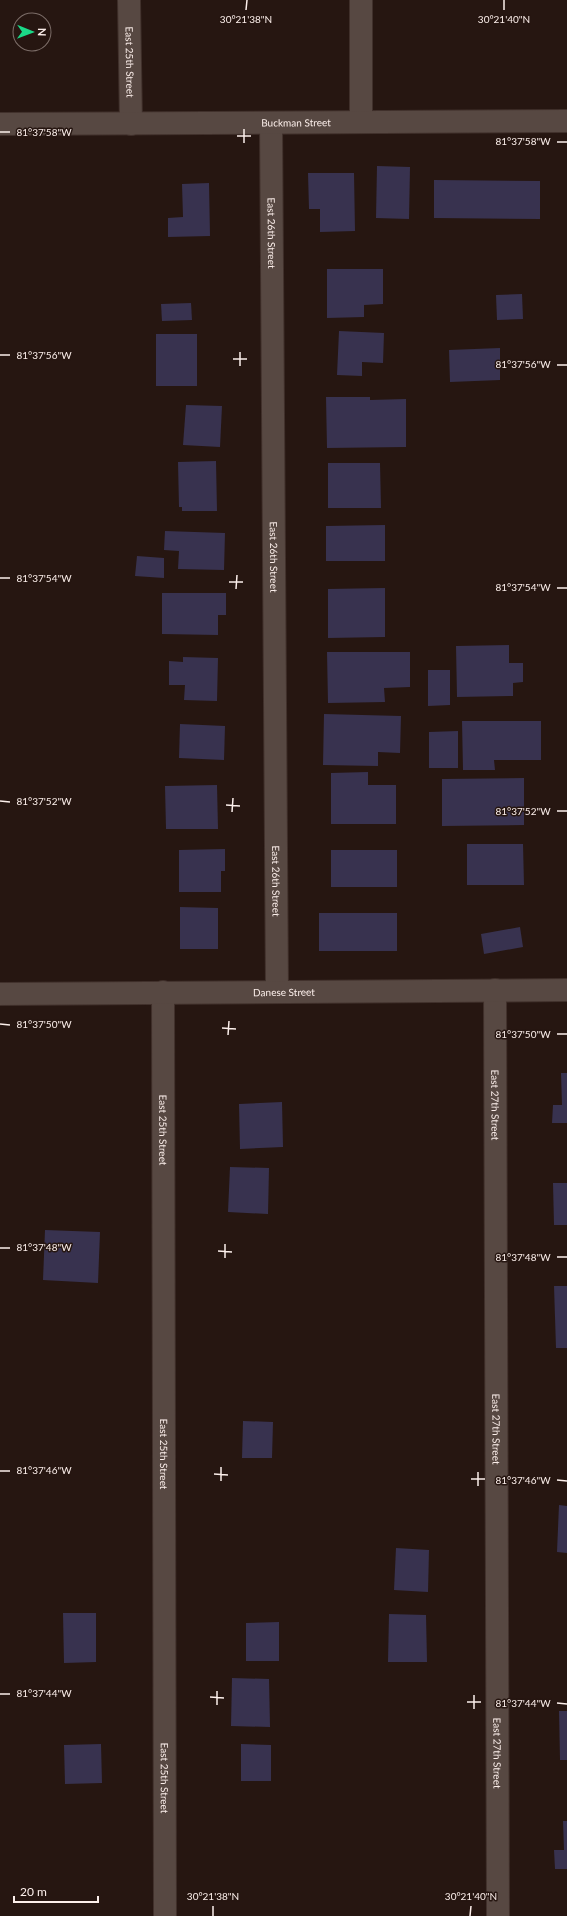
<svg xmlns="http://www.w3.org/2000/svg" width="567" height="1916" viewBox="0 0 567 1916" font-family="Lato,sans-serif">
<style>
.building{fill:#38324f}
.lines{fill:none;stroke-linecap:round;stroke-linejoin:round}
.minor-casing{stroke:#40302b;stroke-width:24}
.minor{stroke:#574842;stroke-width:22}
.ticks{fill:none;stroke:#fcefeb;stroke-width:1.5}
.labels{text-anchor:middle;stroke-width:3;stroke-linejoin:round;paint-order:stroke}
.street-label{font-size:10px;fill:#fcefeb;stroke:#261611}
.ticks-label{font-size:10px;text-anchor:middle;fill:#fcefeb;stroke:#261611;stroke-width:3;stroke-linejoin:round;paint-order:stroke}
</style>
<rect width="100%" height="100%" fill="#261611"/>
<g class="building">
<polygon points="377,166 410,167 409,219 376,218"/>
<polygon points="308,173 354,173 355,231 320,232 320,209 309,209"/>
<polygon points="434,180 540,181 540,219 434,218"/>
<polygon points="209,183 210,236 168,237 168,218 183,217 182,184"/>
<polygon points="327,269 383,269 383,304 364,305 364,317 327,318"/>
<polygon points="522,294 523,319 497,320 496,295"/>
<polygon points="191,303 192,320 162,321 161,304"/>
<polygon points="339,331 384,333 383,363 362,362 362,376 337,375"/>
<rect x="156" y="334" width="41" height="52"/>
<polygon points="500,348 500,380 450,382 449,350"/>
<polygon points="326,397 370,397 370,400 406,399 406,447 327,448"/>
<polygon points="186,405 222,406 220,447 183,445"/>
<polygon points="216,461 217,511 182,511 182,507 179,507 178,462"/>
<polygon points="328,463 380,463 381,508 328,508"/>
<polygon points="385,525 385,561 326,561 326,526"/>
<polygon points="165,531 225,533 224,570 178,569 179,551 164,550"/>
<polygon points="137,556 164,558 164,578 135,576"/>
<polygon points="385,588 385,637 328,638 328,589"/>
<polygon points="162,593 226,593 226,615 218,615 218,635 162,634"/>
<polygon points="509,645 509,663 523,663 523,682 513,683 513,696 457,697 456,646"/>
<polygon points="327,652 410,652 410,687 384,688 385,702 328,703"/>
<polygon points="183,657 218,658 217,701 184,700 185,685 169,685 169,661 183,662"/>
<polygon points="428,670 450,670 450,705 428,706"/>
<polygon points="324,714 401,716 400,753 378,752 378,766 323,765"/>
<polygon points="462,721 541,721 541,760 494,760 495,770 463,770"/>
<polygon points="180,724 225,726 224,760 179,758"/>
<polygon points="458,731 458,768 429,768 429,732"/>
<polygon points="368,772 368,785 396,785 396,824 331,824 331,773"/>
<polygon points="524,778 524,825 442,826 442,779"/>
<polygon points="217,785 218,829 166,829 165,786"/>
<polygon points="467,844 523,844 524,885 467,885"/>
<polygon points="225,849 225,871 221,871 221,892 179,892 179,850"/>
<rect x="331" y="850" width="66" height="37"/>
<polygon points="180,907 218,908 218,949 180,949"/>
<rect x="319" y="913" width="78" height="38"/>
<polygon points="520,927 523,947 484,954 481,934"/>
<polygon points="561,1073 567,1073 567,1123 552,1123 553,1105 562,1105"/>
<polygon points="282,1102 283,1147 240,1149 239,1104"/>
<polygon points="230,1167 269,1168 268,1214 228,1212"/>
<polygon points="553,1183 567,1183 567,1225 554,1225"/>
<polygon points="45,1230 100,1232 98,1283 43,1280"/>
<polygon points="554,1286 567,1286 567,1348 556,1348"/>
<polygon points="243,1421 273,1422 272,1458 242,1458"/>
<polygon points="559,1505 567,1506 567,1553 557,1552"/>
<polygon points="396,1548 429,1550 428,1592 394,1590"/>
<polygon points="63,1613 96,1613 96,1662 64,1663"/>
<polygon points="389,1614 426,1615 427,1662 388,1662"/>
<polygon points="279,1622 279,1661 246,1661 246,1623"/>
<polygon points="232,1678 269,1679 270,1727 231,1726"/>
<polygon points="559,1711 567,1711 567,1760 560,1760"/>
<polygon points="101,1744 102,1783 65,1784 64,1745"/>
<polygon points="241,1744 271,1745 271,1781 241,1781"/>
<polygon points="563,1821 567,1821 567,1869 555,1869 554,1850 564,1850"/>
</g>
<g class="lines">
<defs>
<g id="minor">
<path id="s1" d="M 129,0 L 131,124"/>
<polyline points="361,0 361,121"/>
<path id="s2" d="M 271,123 L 277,991"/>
<path id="s3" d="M 0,124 L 567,121"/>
<path id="s4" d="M 495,990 L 498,1916"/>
<path id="s5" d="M 163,992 L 165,1916"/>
<path id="s6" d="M 0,994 L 567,990"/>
</g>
</defs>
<use href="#minor" class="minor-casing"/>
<use href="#minor" class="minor"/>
</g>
<path class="ticks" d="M 246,10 L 247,0M 504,10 L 504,0M 0,132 L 10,132M 237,136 L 251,136M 557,142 L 567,142M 244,143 L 244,129M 0,355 L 10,355M 233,359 L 247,359M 557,365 L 567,365M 240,366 L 240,352M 0,578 L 10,578M 229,582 L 243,582M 557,588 L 567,588M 236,589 L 237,575M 0,801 L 10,802M 226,805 L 240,806M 557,811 L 567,811M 232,812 L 233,798M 0,1024 L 10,1025M 222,1028 L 236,1029M 557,1034 L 567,1034M 228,1035 L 229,1021M 0,1248 L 10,1248M 218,1251 L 232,1252M 557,1257 L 567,1257M 225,1258 L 225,1244M 0,1471 L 10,1471M 214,1474 L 228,1475M 471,1479 L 485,1479M 557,1480 L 567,1481M 221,1481 L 221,1467M 478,1486 L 478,1472M 0,1694 L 10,1694M 210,1697 L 224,1698M 467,1702 L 481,1702M 557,1703 L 567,1704M 217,1705 L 217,1691M 474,1709 L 474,1695M 213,1916 L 213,1906M 470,1916 L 471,1906"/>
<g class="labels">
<g class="street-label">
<text dy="4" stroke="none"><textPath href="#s1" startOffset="62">East 25th Street</textPath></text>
<text dy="4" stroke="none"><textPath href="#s3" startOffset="296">Buckman Street</textPath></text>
<text dy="4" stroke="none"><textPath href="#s2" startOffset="110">East 26th Street</textPath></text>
<text dy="4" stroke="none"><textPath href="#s2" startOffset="434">East 26th Street</textPath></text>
<text dy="4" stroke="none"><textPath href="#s2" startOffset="758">East 26th Street</textPath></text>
<text dy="4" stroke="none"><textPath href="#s6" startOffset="284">Danese Street</textPath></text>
<text dy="4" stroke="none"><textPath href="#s4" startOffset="115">East 27th Street</textPath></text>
<text dy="4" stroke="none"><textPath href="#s5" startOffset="138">East 25th Street</textPath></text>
<text dy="4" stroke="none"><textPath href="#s4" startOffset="439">East 27th Street</textPath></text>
<text dy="4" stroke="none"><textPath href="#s5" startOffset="462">East 25th Street</textPath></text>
<text dy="4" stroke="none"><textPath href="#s4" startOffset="763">East 27th Street</textPath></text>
<text dy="4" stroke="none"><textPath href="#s5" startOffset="786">East 25th Street</textPath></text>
</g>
</g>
<g class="ticks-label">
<text x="246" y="23">30°21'38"N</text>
<text x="504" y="23">30°21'40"N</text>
<text x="44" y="136">81°37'58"W</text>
<text x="523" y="145">81°37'58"W</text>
<text x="44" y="359">81°37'56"W</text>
<text x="523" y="368">81°37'56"W</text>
<text x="44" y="582">81°37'54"W</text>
<text x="523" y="591">81°37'54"W</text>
<text x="44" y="805">81°37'52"W</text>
<text x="523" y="815">81°37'52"W</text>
<text x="44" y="1028">81°37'50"W</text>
<text x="523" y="1038">81°37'50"W</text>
<text x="44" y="1251">81°37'48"W</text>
<text x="523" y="1261">81°37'48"W</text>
<text x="44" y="1474">81°37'46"W</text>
<text x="523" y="1484">81°37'46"W</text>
<text x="44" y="1697">81°37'44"W</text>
<text x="523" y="1707">81°37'44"W</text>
<text x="213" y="1900">30°21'38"N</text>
<text x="471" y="1900">30°21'40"N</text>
</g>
<g transform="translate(32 32) rotate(91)"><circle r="19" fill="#261611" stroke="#7c6d68"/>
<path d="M0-3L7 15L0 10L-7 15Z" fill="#1bd988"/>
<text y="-6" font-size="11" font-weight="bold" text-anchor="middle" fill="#fcefeb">N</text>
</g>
<path d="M14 1896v6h84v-6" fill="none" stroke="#fcefeb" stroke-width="2"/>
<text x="20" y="1896" font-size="12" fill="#fcefeb" stroke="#261611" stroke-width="3" paint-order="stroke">20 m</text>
</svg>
